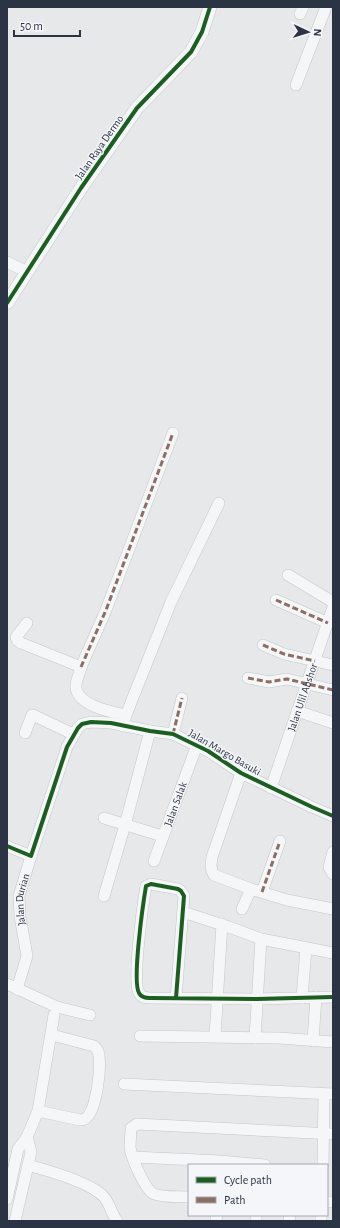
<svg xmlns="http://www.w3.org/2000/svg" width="340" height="1228" viewBox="0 0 340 1228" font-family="'Alegreya Sans',sans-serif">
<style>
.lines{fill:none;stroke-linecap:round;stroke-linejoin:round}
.minor-casing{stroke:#c4c6c8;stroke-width:12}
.tertiary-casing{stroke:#c4c6c8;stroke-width:14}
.minor{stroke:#f5f6f7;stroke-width:11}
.tertiary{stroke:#f5f6f7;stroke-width:13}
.quiet{stroke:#8d6e63;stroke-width:3;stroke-dasharray:6 3;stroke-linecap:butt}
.cycleway-casing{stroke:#f4f6f9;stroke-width:6}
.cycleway{stroke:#1b5e20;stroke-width:4}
.labels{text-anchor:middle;stroke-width:3;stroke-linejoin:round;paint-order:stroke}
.street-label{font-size:11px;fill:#2b3445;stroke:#f4f6f9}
</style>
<rect width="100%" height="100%" fill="#e6e8ea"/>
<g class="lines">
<defs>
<g id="minor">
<polyline points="300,14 303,7"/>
<polyline points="296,85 326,7"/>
<polyline points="7,262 27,272"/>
<polyline points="288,575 333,602"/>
<polyline points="276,600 328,623"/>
<path d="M 27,623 L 16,637 L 17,640 L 21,643 L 81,667 C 80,673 75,682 76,688 C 79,706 111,712 126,715"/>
<polyline points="263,645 284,654 333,665"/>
<polyline points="81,667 106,610 173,433"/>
<polyline points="248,678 269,682 287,679 333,690"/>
<polyline points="297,711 333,723"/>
<polyline points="123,726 126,715 171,602 219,503"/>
<polyline points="25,733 32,715 33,715 73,734"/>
<polyline points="173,734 182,698"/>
<path d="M 241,773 L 212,857 C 211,863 210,869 214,875 L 251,889 L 287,900 L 333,909"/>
<path id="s1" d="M 271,788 L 333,607"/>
<polyline points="104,818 162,836"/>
<polyline points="7,846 31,856 67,747 78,728 82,724 91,722 111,723 150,731 173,734 208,751 241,773 312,807 333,816"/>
<polyline points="333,852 329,867 333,874"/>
<path id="s2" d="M 154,861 L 197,745"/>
<polyline points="262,892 280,841"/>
<polyline points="104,896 125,825 150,731"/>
<polyline points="242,909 251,889"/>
<polyline points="183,912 229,927 261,939 333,953"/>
<polyline points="7,984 57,1007 90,1015"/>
<path id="s3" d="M 17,989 L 27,956 L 20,916 L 19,896 L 31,856"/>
<path d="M 176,998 L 184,896 L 181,891 L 178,889 L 151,884 L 146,886 C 143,904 132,981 139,993 C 141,997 145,998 150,998 L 257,999 L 333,997"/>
<polyline points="302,998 306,948"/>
<polyline points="140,1036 279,1038 333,1042"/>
<polyline points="215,1036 222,924"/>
<polyline points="255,1038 261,939"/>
<polyline points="313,1041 316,997"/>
<polyline points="124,1084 333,1094"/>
<path d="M 38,1111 L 80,1120 C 83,1120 86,1119 88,1116 C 97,1105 102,1064 98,1051 C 97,1050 95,1047 94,1046 L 52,1035"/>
<polyline points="133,1157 220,1161 265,1165"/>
<path d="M 28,1165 C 48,1171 91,1182 104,1197 C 110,1204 111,1213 117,1221"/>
<polyline points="323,1165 324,1094"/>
<path d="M 189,1197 C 179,1196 164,1198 154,1194 C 145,1190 131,1157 130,1147 C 130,1141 131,1134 131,1128 L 137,1124 L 333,1134"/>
<polyline points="7,1199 18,1149 27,1137 38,1111 54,1015"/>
<polyline points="327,1202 333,1202"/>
<polyline points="216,1219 217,1215"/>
<polyline points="15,1221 31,1152 27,1137"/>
<polyline points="256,1221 256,1215"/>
<polyline points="289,1221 290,1215"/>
<polyline points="321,1221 321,1215"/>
</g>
<polyline id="tertiary" points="7,303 81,188 137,108 191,52 202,32 210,7"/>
</defs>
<use href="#minor" class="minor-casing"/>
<use href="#tertiary" class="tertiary-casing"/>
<use href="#minor" class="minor"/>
<use href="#tertiary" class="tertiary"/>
<g class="quiet">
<polyline points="276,600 328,623"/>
<polyline points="263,645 284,654 315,661"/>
<polyline points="81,667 106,610 173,433"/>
<polyline points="248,678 269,682 287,679 333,690"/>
<polyline points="173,734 182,698"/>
<polyline points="262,892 280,841"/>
</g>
<defs>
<g id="cycleway">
<polyline points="7,303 81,188 137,108 191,52 202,32 210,7"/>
<polyline points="7,846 31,856 67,747 78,728 82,724 91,722 111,723 150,731 173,734 208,751 241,773 312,807 333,816"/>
<path d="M 176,998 L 184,896 L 181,891 L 178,889 L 151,884 L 146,886 C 143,904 132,981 139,993 C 141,997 145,998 150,998 L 257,999 L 333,997"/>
</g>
</defs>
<use href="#cycleway" class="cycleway-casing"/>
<use href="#cycleway" class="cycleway"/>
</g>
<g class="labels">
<g class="street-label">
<text transform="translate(99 147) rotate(-55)" y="4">Jalan Raya Dermo</text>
<text dy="4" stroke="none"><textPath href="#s1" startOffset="96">Jalan Ulil Abshor</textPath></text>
<text transform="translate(225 752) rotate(30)" y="4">Jalan Margo Basuki</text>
<text dy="4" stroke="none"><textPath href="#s2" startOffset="61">Jalan Salak</textPath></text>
<text dy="4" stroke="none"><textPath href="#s3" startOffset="92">Jalan Durian</textPath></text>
</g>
</g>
<rect width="340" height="1228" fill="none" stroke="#2b3445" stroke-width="16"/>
<rect x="188" y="1164" width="140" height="52" fill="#f4f6f9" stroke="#a4a8b1"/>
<rect x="196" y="1177" width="20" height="6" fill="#1b5e20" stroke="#a4a8b1"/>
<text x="224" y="1184" font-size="12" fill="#2b3445">Cycle path</text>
<rect x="196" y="1197" width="20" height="6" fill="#8d6e63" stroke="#a4a8b1"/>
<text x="224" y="1204" font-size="12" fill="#2b3445">Path</text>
<g transform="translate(308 32) rotate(94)" stroke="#f4f6f9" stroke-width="3" paint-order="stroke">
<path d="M0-3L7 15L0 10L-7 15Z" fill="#2b3445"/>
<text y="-6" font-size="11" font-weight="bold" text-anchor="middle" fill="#2b3445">N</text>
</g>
<path d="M14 30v6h66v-6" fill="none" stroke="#2b3445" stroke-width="2"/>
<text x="20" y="30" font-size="12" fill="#2b3445" stroke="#f4f6f9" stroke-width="3" paint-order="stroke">50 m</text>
</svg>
